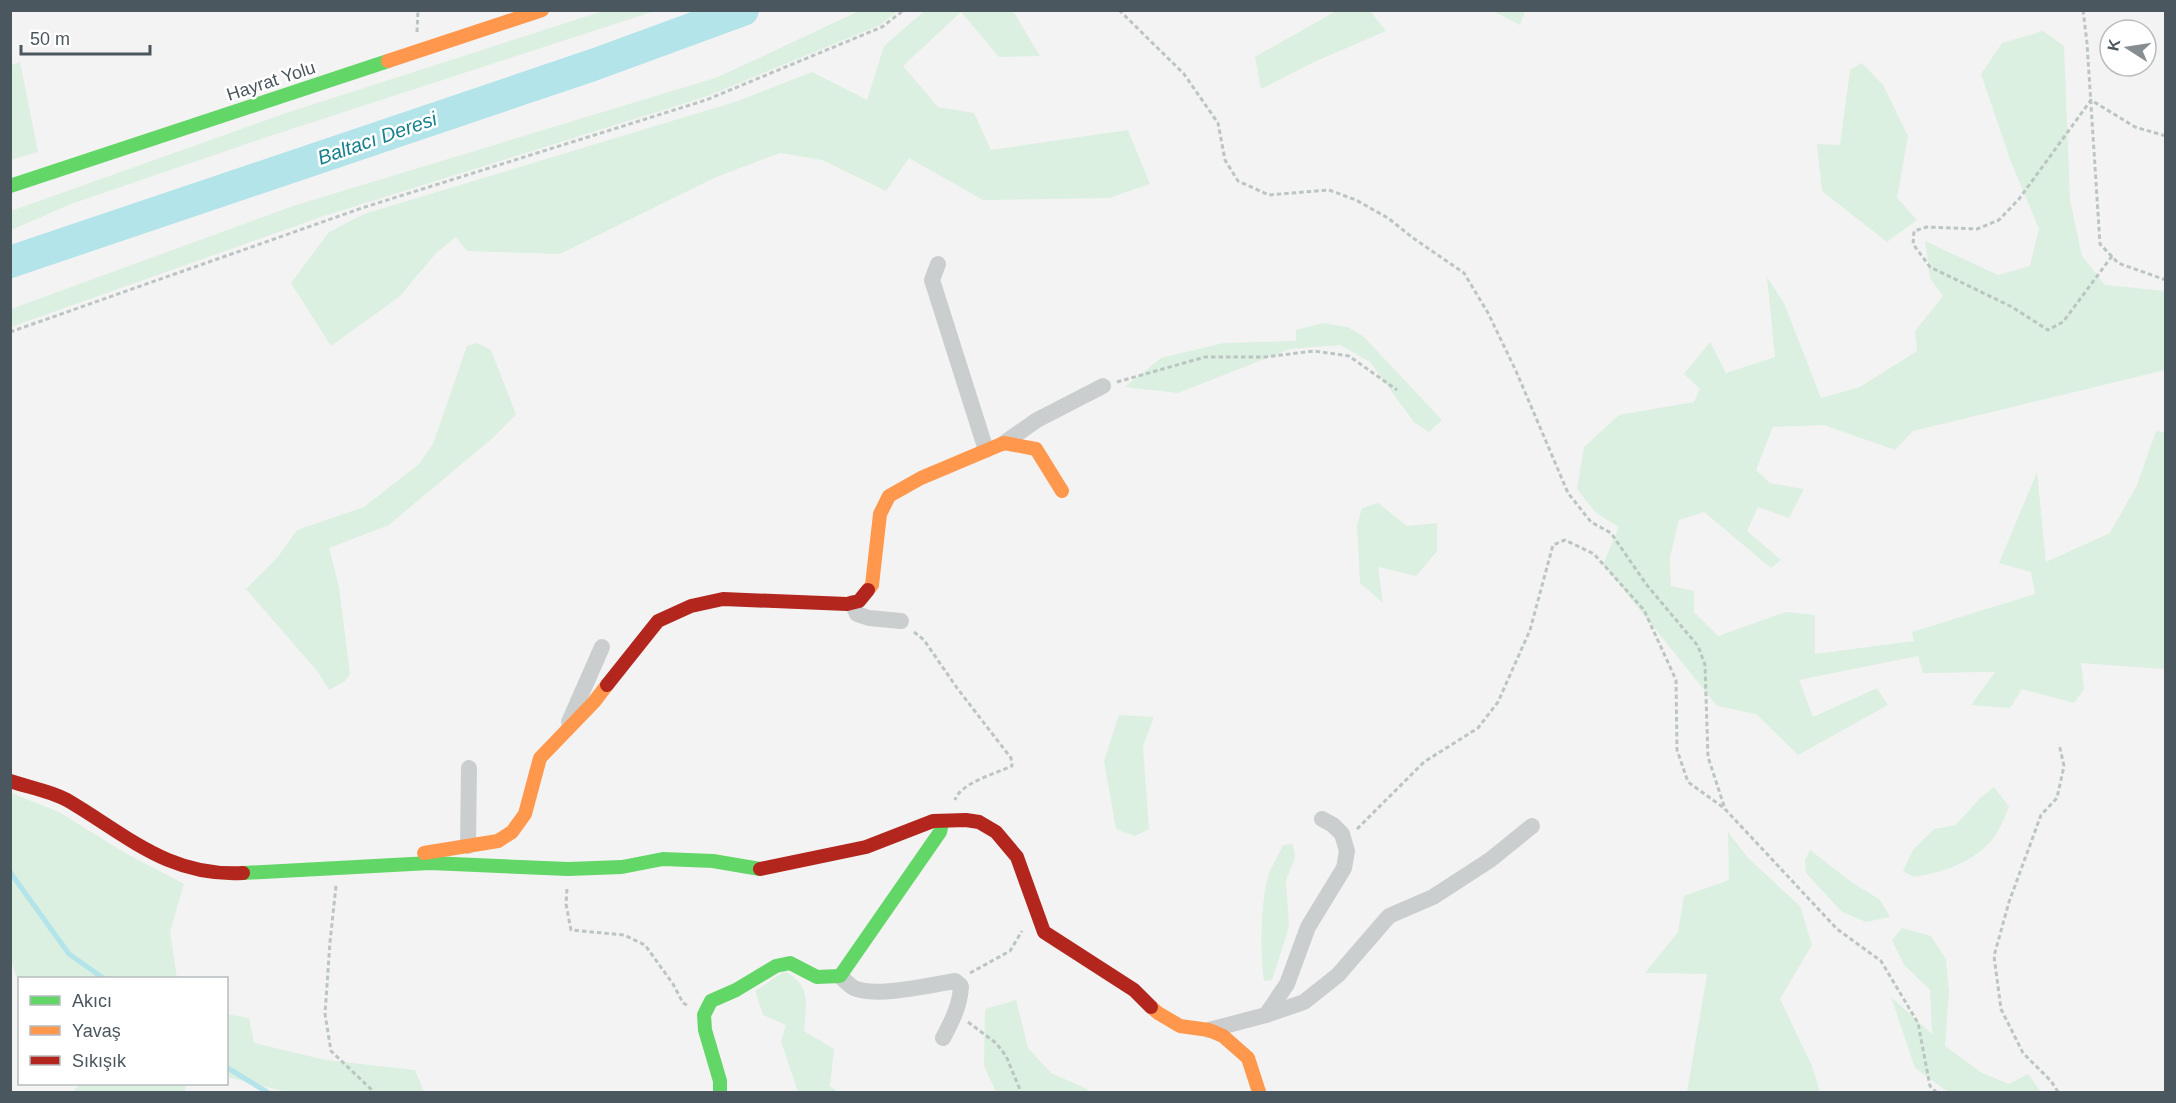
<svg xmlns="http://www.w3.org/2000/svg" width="2176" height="1103" viewBox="0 0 2176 1103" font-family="Helvetica,sans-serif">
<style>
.green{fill:#dbf0e0}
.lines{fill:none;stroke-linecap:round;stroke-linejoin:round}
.stream{stroke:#b3e4ea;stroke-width:5}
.river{stroke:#b3e4ea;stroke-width:32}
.path{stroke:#bbc5c1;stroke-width:3;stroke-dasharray:4.5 3;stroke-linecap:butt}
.street{stroke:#cbcece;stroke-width:16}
.fast{stroke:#63d668;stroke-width:14}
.slow{stroke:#ff974d;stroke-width:14}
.jam{stroke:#b3261e;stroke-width:14}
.labels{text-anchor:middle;stroke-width:5;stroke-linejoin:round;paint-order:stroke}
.street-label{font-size:18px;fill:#4b575e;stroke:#fff}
.water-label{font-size:20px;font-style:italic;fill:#18818e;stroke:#fff}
</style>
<rect width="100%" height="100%" fill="#f4f3f3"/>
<g class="green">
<polygon points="606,10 655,11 264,138 71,204 11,230 11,211 286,113"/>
<polygon points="859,11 898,11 880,25 705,97 324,216 11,327 11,309 293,206 718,77"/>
<polygon points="924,11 1013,11 1040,56 999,57 961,12 903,66 938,107 974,113 991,150 1128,130 1150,184 1109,198 983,200 909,158 886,191 822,160 780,153 714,178 560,254 467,251 456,237 436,253 399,297 331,346 291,283 329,232 364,214 738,101 812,72 867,100 884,46"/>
<polygon points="1336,11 1370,11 1386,31 1314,62 1261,89 1255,57"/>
<polygon points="1493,11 1493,10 1533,11 1525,11 1520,25"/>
<polygon points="2043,31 2064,46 2070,200 2082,256 2105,285 2165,291 2165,370 1913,431 1895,450 1824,425 1773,427 1756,470 1770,483 1804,489 1789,518 1758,507 1747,531 1781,560 1771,568 1704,512 1679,520 1670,557 1671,586 1694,591 1694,612 1718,636 1786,612 1815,615 1815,654 1914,641 1912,632 2035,594 2031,572 1999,563 2037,472 2046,562 2110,533 2137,485 2156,431 2166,433 2165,664 2163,669 2081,663 2084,689 2074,703 2022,689 2010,708 1971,705 1995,672 1923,673 1918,656 1799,680 1813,717 1877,688 1888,705 1798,755 1756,714 1717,706 1603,564 1619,527 1596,513 1577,489 1584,447 1619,415 1694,402 1700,389 1684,374 1710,342 1726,373 1775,357 1767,277 1784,303 1821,398 1860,387 1917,351 1915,331 1943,296 1930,278 1925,241 1998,275 2030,266 2039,229 2011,162 1981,74 2002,43"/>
<polygon points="20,62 38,152 11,160 11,65"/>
<polygon points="1862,63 1883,85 1908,136 1897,198 1917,220 1887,242 1822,191 1817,144 1840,145 1850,70"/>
<polygon points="1323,323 1348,327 1363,336 1442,420 1429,432 1414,422 1370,362 1340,345 1290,349 1178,393 1125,387 1161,358 1223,343 1296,341 1296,330"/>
<polygon points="477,343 491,350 516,414 495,436 389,525 329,548 339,587 350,674 345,681 329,690 317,671 246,589 277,558 297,530 364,507 419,464 433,444 467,346"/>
<polygon points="1378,503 1407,526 1437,523 1437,551 1416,576 1378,567 1383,603 1360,583 1357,525 1362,508"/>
<polygon points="1119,715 1154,717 1143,746 1149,829 1135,836 1116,829 1104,761"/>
<path d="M 1994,787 L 2009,807 C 2004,818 1999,832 1991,841 C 1970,864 1943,872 1914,877 L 1903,871 L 1913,850 L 1934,829 L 1956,825 L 1980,798 Z"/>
<polygon points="11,793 59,812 125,853 184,884 170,932 177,978 19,979 16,976 10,956"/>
<polygon points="1728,832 1748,858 1800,906 1812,945 1780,999 1812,1066 1820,1092 1687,1092 1707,974 1645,973 1678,932 1684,896 1729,880"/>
<path d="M 1293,844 L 1295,858 L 1286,880 L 1289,927 L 1272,980 L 1264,981 C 1260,952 1260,898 1270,871 C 1274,862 1279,854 1283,845 Z"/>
<polygon points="1810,850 1850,881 1880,900 1890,917 1866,922 1842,912 1806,873 1805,860"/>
<polygon points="1902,928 1931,936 1946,959 1949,992 1945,1046 1982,1073 2009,1084 2028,1074 2041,1092 1948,1092 1915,1068 1891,997 1932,1034 1930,990 1904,965 1892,940"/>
<path d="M 785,971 C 812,987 806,1003 804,1031 L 834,1049 L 830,1086 L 838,1092 L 798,1092 L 781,1041 L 786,1025 L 763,1015 L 755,991 Z"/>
<polygon points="1016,1000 1028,1048 1051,1073 1087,1089 1089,1092 996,1092 984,1066 985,1009"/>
<polygon points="227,1014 249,1018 254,1043 326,1060 415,1070 424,1092 287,1092 227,1077"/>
<polygon points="80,1084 186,1084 184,1092 76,1092 75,1089"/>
</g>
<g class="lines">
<g class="stream">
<polyline points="10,872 69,954 103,978"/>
<polyline points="226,1067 267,1092"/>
</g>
<polyline class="river" points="10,262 593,65 743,10"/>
<g class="path">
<polyline points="1119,10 1184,74 1218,123 1225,160 1238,181 1269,195 1329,190 1356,200 1388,218 1413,238 1464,273 1488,313 1516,371 1568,493 1591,522 1611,533 1646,584 1698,646 1705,665 1708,757 1725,809 1837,929 1881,961 1918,1023 1930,1086 1936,1092"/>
<polyline points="2083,10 2087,43 2100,244 2118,263 2166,280"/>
<polyline points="417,32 418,10"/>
<polyline points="2112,256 2063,322 2048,330 2012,307 1930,267 1913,244 1914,231 1927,227 1977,229 1999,220 2019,199 2091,100 2135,127 2166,136"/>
<polyline points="10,332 365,207 706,100 882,27 904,10"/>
<polyline points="1117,382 1205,357 1265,357 1314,351 1349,356 1397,390"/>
<path d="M 914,632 L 924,640 L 957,688 L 1011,758 L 1012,766 C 997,773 960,783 955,800"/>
<polyline points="1357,829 1424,762 1478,728 1498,702 1530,630 1553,545 1565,540 1594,554 1644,610 1676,680 1677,750 1688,782 1724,808"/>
<polyline points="336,886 330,942 325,1014 331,1051 374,1092"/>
<polyline points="567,889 566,904 571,930 624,935 645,945 673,984 683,1003 687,1005"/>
<polyline points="970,973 1010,951 1022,931"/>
<polyline points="968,1022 996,1043 1006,1056 1021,1092"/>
<polyline points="2058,1092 2051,1081 2023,1053 2001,1009 1994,956 2009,902 2041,815 2057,798 2064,766 2059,744"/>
</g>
<g class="street">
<polyline points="938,264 932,280 986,450"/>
<polyline points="1004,443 1037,420 1103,386"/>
<polyline points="852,603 857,614 869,618 901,621"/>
<polyline points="569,722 602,647"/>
<polyline points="468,846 469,768"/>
<path d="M 840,976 C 844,980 849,985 854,988 C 876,998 931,985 955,981 L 961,986 C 960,1006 952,1021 943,1038"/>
<polyline points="1266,1015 1287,984 1308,927 1344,868 1347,851 1342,834 1333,825 1322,819"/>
<polyline points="1209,1030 1266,1015 1304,1002 1338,975 1389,916 1433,897 1490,860 1532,826"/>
</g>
<g class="fast">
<polyline points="10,186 388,61"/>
<polyline points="243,873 430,863 568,869 622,867 663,859 713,861 760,869"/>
<polyline points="720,1092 720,1081 705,1030 704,1015 711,1001 736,990 776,966 790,963 817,977 840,976 940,832 942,823"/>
</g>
<g class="slow">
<polyline points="388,61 542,10"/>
<polyline points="868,590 872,585 880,514 889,496 921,478 1004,443 1036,449 1062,491"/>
<polyline points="424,853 498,841 512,832 525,814 540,758 594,702 607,685"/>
<polyline points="1151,1007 1158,1013 1180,1026 1209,1030 1223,1036 1248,1058 1259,1092"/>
</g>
<g class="jam">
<polyline points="607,685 658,621 691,606 723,599 847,604 859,601 868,590"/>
<path d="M 10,781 C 28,787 50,791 67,800 C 127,835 168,877 243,873"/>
<polyline points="760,869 866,847 933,821 966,820 979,822 996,832 1017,857 1044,932 1134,990 1151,1007"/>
</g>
</g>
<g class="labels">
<g class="street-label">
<text transform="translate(271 81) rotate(-18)" y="6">Hayrat Yolu</text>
</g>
<g class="water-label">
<text transform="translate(377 138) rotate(-19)" y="7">Baltacı Deresi</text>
</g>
</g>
<rect width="2176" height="1103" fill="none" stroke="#4b575e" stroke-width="24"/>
<rect x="18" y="977" width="210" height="108" fill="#ffffff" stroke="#b7bcbf" stroke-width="1.5"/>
<rect x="30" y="996" width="30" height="9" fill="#63d668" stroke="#b7bcbf" stroke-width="1.5"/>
<text x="72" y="1007" font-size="18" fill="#4b575e">Akıcı</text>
<rect x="30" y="1026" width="30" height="9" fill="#ff974d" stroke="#b7bcbf" stroke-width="1.5"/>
<text x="72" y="1037" font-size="18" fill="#4b575e">Yavaş</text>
<rect x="30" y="1056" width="30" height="9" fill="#b3261e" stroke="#b7bcbf" stroke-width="1.5"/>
<text x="72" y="1067" font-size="18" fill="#4b575e">Sıkışık</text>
<g transform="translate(2128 48) rotate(282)"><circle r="28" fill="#ffffff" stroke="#b7bcbf" stroke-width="1.5"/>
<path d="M0-4.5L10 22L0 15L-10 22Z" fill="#868e92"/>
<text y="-9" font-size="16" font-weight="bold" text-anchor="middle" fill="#4b575e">K</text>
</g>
<path d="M21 45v9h129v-9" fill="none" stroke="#4b575e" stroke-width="3"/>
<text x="30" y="45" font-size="18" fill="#4b575e" stroke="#ffffff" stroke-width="4.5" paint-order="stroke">50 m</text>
</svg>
